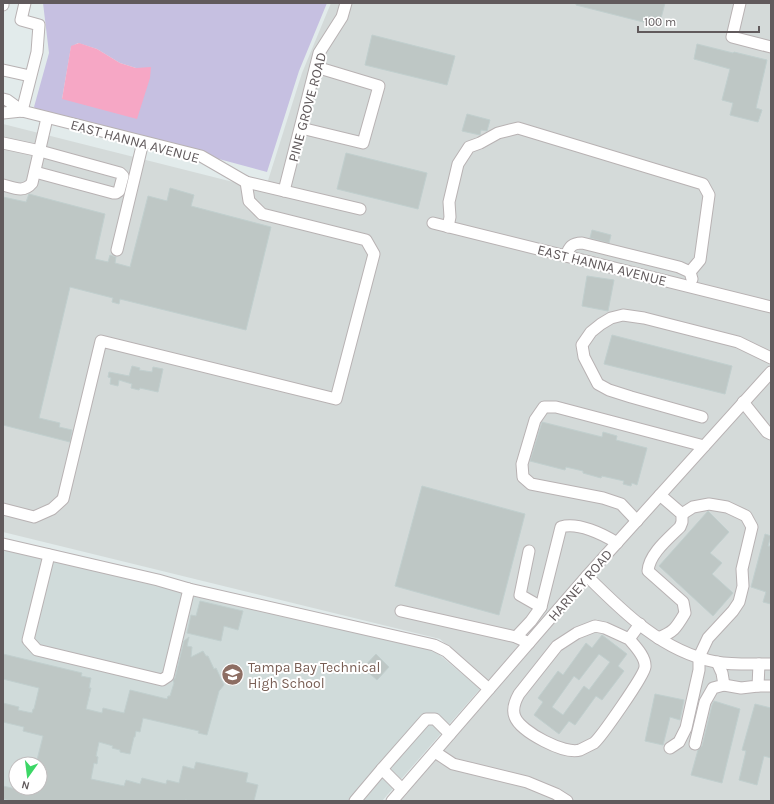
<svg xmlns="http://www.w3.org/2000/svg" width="774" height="804" viewBox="0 0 774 804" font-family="Karla,sans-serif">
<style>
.industrial{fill:#d4dad9}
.education{fill:#d0dbda;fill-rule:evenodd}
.green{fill:#c6c0e1;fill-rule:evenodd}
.water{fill:#f6a7c5}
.building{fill:#bec7c5;stroke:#c1cfce;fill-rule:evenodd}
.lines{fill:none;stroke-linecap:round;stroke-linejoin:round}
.minor-casing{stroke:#b8b2b3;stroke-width:13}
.minor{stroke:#fff;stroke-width:11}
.labels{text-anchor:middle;stroke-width:4;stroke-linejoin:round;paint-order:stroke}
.street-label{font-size:14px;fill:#615a5c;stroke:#fff}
.education-label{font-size:14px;fill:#785e54;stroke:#fff;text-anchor:start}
</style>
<rect width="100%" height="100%" fill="#e2ebeb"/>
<polygon class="industrial" points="331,3 771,3 771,801 399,801 496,689 440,639 3,532 3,124 265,190 302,73"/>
<path class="education" d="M 3,549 L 435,651 L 480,689 L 382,801 L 3,801 ZM 16,764 L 40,764 L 40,788 L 16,788 Z"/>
<path class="green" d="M 43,3 L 327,3 L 299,71 L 267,172 L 37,110 L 34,107 L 49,53 ZM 78,43 L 97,49 L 120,63 L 136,68 L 62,99 L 71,47 Z"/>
<polygon class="water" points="79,43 97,49 120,63 136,68 151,67 150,78 137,119 62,99 71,46"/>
<g class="building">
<polygon points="576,3 665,3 659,26 576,5"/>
<polygon points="372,35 455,56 447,85 365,65"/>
<polygon points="697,44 733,53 734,52 767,60 756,108 762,110 758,122 730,115 733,103 722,100 730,69 694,59"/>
<polygon points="467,114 490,120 487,131 481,130 480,135 462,131"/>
<polygon points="346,153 427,173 418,209 337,189"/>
<polygon points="170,188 194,195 191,206 271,227 246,330 120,299 119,304 112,302 113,298 70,287 39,418 60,423 59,427 72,430 70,442 3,425 3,197 26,202 29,194 105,214 95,259 108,262 110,255 116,257 115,263 130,267 148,196 167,201"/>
<polygon points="592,230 611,235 609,243 590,238"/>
<polygon points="587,276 614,280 608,311 582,306"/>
<polygon points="612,335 732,366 725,394 604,364"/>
<polygon points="132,366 140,368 139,370 152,372 153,367 163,369 158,392 140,388 139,390 131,388 132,384 119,380 118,386 110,384 111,378 108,377 109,372 129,376"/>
<polygon points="542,422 602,437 603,432 617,436 616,440 647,448 637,485 632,483 631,486 623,484 624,481 602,476 601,478 583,473 583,471 566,467 565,470 530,461"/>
<polygon points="422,486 525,514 499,615 395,586"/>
<polygon points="708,511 729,532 710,553 722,563 712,574 733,593 713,616 659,566"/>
<polygon points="765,534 771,536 768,546 771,546 771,604 763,602 766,592 751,587"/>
<polygon points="200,601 243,611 238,630 224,626 221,641 187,633 191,615 196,616"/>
<path d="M 602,635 L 627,654 L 618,666 L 624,671 L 602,700 L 596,696 L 575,725 L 569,721 L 559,734 L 534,715 L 543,702 L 538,698 L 558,671 L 563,675 L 586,643 L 592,648 ZM 599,654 L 610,662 L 589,690 L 584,686 L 563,715 L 552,707 L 574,676 L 579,680 Z"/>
<polygon points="189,637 187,646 192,647 191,657 203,651 206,656 208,656 214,669 216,668 224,685 219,691 207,735 198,733 199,731 143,718 140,732 136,731 135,737 134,737 130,754 120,752 120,750 112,748 113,746 99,742 96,756 98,757 97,764 94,763 91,779 124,786 126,780 140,784 142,778 166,784 167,780 179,783 183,766 194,769 196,762 248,773 246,782 258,785 254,801 191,801 185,800 185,801 11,801 3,799 3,786 16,789 16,788 35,789 35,788 40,788 40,764 36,764 43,736 23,731 24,727 3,722 3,703 19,707 18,710 32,713 33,709 34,709 39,688 3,679 3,654 82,673 81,676 91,678 89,688 91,688 86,709 102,713 103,708 124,713 130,690 167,699 168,696 170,696 174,683 173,680 175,678 184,641"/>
<polygon points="376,654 389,667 377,680 363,668"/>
<polygon points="655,694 684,700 680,720 670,717 663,745 645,741"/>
<polygon points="714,701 740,709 722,783 691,775 698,750 702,746 712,705"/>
<polygon points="755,704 771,708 771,758 764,756 757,785 739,780 746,751 742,750"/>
</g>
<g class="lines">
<defs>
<g id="minor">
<polyline points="740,3 732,37 771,47"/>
<polyline points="3,5 3,3"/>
<polyline points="3,70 30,76"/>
<polyline points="3,99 7,100 22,111"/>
<polyline points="22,111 37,52 39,25 21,20 25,3"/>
<polyline points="3,113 22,111 201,156 246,182 360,209"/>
<polyline points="301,128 363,143 379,86 316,67"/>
<polyline points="3,143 40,151 120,173 123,176 119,191 116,193 113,193 35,172"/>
<path d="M 3,185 C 14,188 24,193 32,183 L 47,118"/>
<polyline points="284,191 319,53 342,17 346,3"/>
<polyline points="433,223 771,307"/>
<polyline points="448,227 450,217 449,202 458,164 469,147 480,143 498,133 518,128 703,184 709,195 700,260 690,272"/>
<polyline points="117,250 143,142"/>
<path d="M 566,256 C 569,247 572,243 582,243 L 679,267 L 690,272 L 692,279"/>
<polyline points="743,402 767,432 771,434"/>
<polyline points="702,417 631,397 609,390 598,384 584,357 582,345 591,332 601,324 611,318 623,315 644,318 738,342 771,358"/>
<polyline points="3,509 34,517 52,509 63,499 101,341 336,399 374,254 366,240 262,214 249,201 246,182"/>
<polyline points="637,521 621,504 603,498 531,484 523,477 522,464 535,420 544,407 556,407 704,446"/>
<polyline points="3,544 158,580 189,589 434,645 446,651 489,689"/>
<polyline points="529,551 520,595 541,607"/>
<polyline points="49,555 28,640 37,650 162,680 168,676 189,589"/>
<path d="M 587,576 C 623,612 663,652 716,662 C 733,665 753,664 771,664"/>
<polyline points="401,611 516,637"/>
<path d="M 658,638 C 674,632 676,628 685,613 L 683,602 L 648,571 C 649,554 669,538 680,527 L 682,522 L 682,514 L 660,495"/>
<path d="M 629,639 C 635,646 646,657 645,667 C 644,676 601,737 594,743 C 590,745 584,748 580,750 C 565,755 521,732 515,717 C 512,710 515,701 519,694 L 557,646 L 577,633 L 595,626 L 605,628 L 629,639 L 640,624"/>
<path d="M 529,643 L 516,637 L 531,621 L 541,607 L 561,527 C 578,522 603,534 617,543"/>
<polyline points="724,685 741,688 758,686 759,664"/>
<polyline points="758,686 771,686"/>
<polyline points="695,744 705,702 713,688 724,685 722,673 717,662"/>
<polyline points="670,748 679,742 686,728 699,670 699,657 708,638 733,611 739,602 743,586 742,569 752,527 746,516 727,507 709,504 693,507 682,514"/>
<polyline points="435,752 453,764 527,782 556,794 567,801"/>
<polyline points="382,769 426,719 435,719 450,734"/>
<polyline points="355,801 382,769 402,789"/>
<polyline points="392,801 587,576 771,372"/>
</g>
</defs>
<use href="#minor" class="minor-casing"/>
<use href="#minor" class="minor"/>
</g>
<defs>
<symbol id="school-disc" viewBox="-11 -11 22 22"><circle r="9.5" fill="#8d6e63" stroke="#fff"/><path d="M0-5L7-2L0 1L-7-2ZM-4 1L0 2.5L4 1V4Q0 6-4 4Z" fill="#fff"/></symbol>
</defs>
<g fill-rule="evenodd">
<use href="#school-disc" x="220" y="662" width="25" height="25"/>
</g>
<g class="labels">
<g class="street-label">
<text transform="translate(307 107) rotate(-75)" y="5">PINE GROVE ROAD</text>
<text transform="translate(135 141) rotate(15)" y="5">EAST HANNA AVENUE</text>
<text transform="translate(602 265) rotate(14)" y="5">EAST HANNA AVENUE</text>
<text transform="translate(580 585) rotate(-49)" y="5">HARNEY ROAD</text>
</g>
<g class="education-label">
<text x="248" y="672">Tampa Bay Technical<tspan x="248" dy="16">High School</tspan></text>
</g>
</g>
<rect width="774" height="804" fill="none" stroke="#615a5c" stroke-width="8"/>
<g transform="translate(28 776) rotate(194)"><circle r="19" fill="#ffffff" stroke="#c0bdbe"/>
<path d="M0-3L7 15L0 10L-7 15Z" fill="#3cd766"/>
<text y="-6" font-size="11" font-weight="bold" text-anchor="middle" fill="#615a5c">N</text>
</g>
<path d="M638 26v6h121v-6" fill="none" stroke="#615a5c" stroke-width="2"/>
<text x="644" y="26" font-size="12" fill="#615a5c" stroke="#ffffff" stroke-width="3" paint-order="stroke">100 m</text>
</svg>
